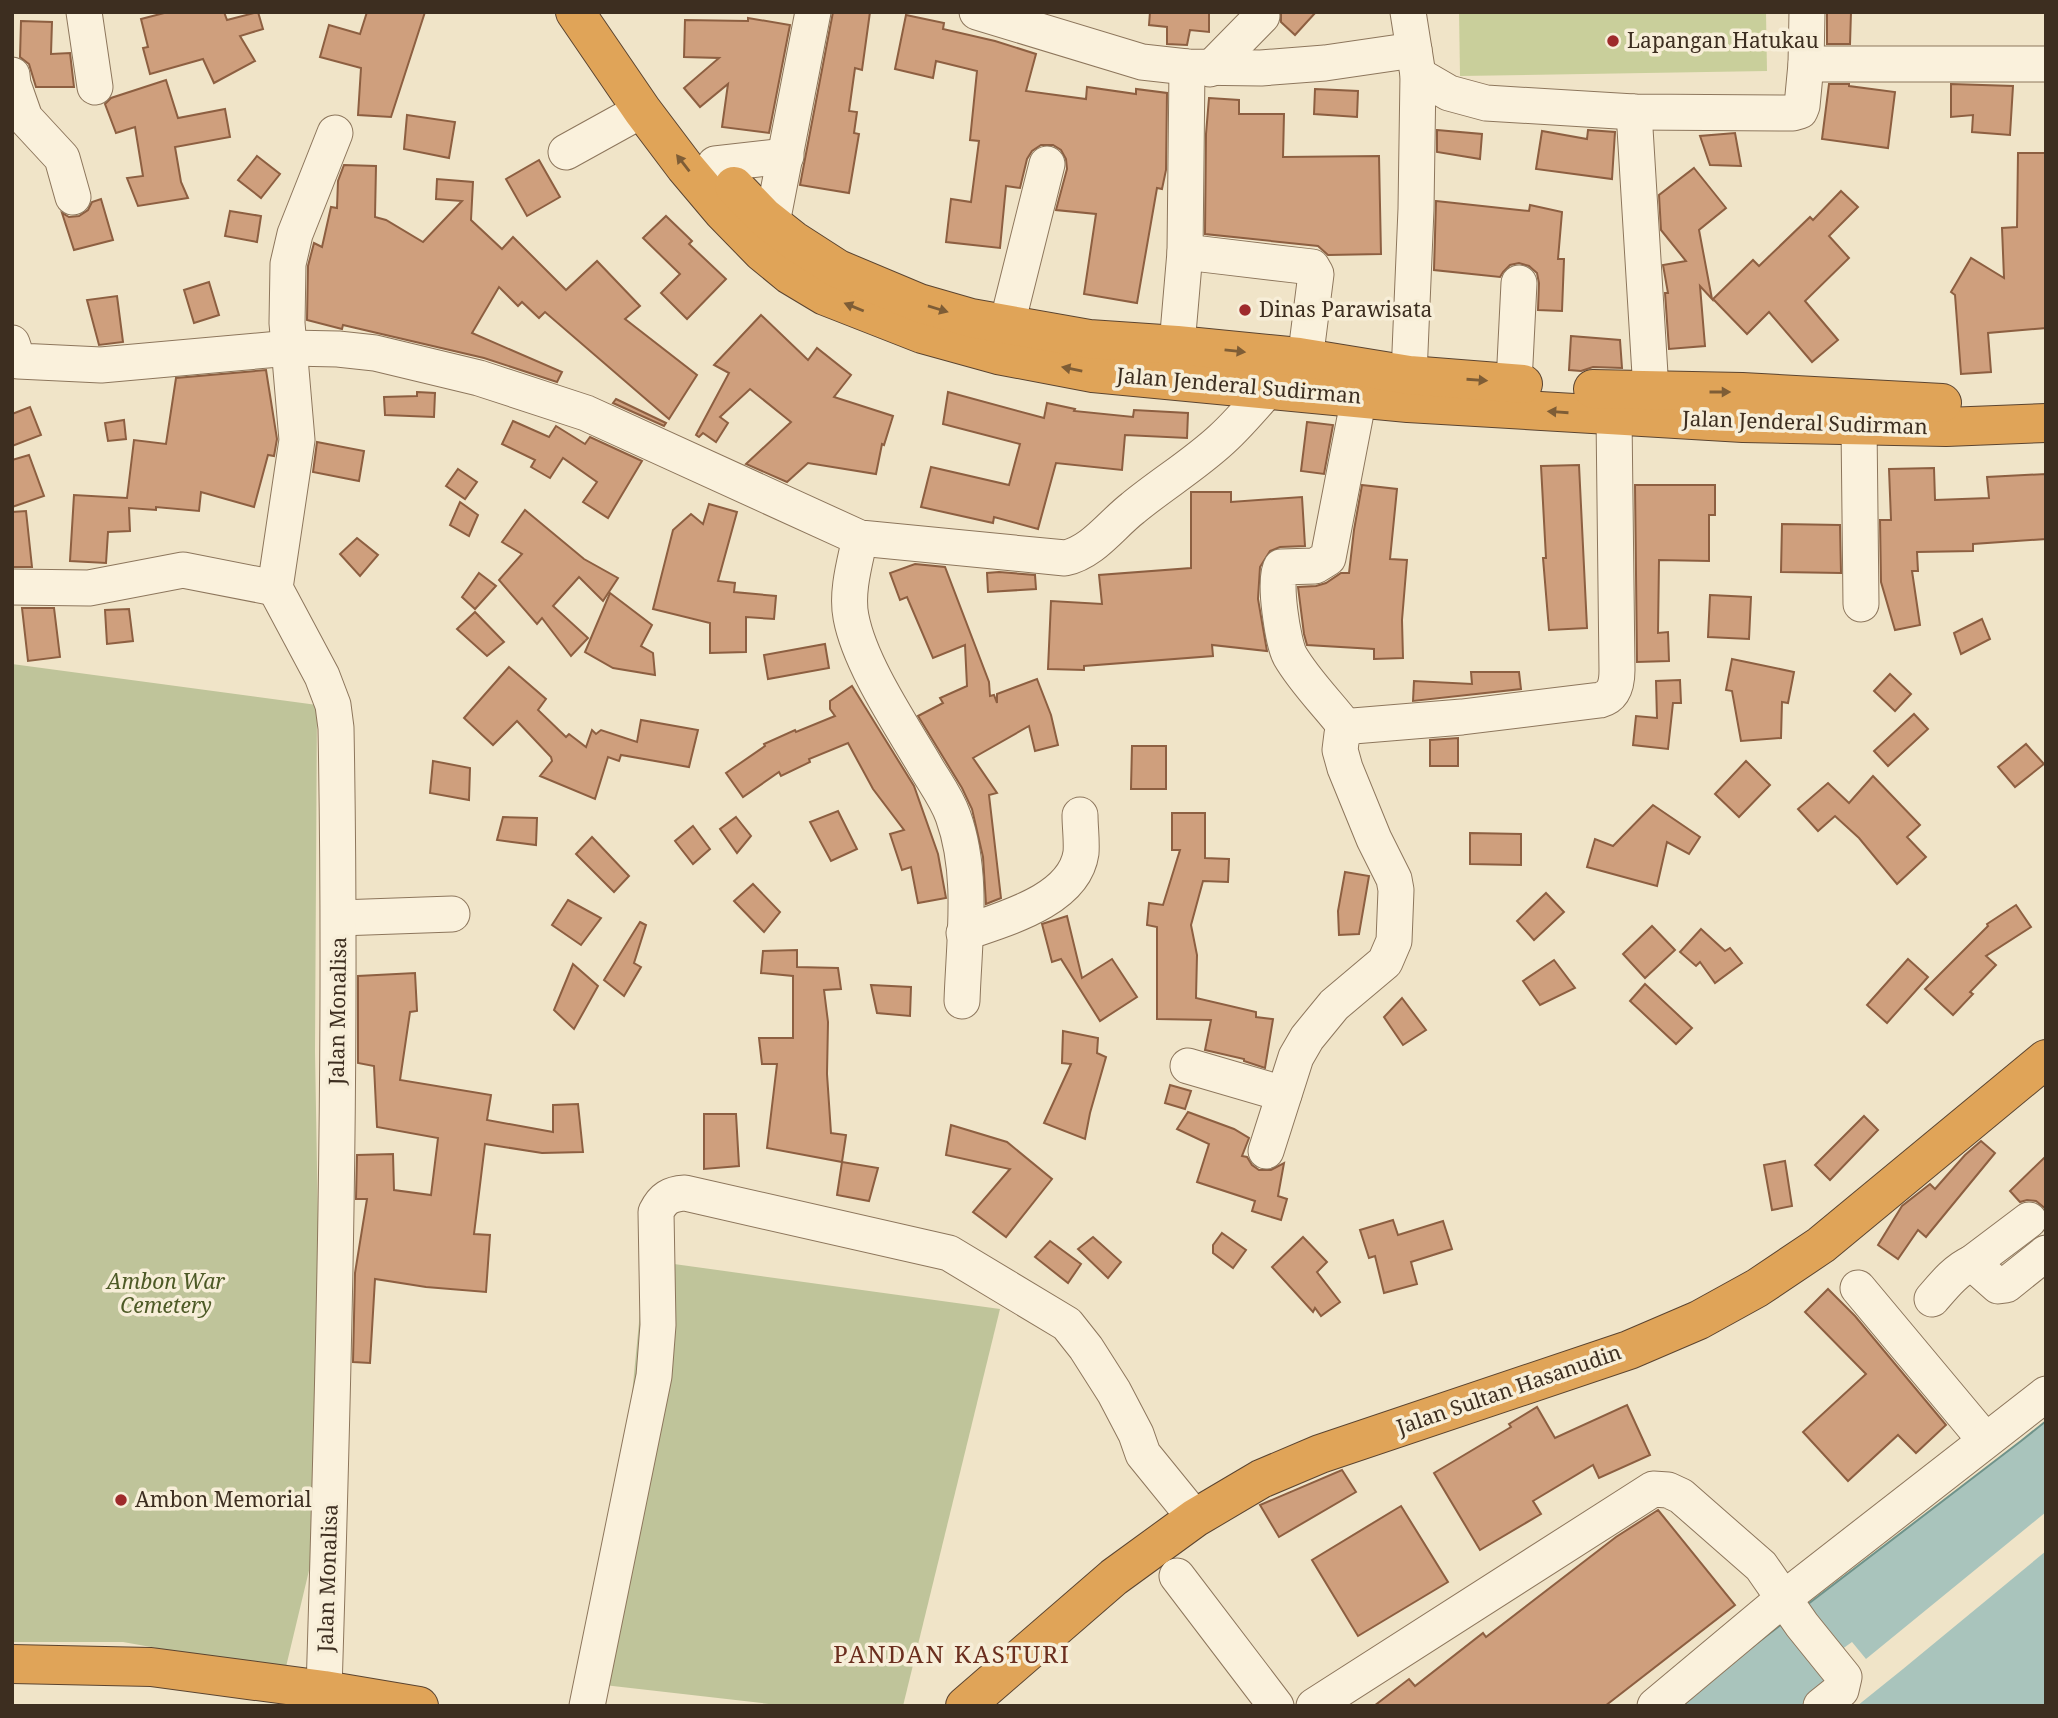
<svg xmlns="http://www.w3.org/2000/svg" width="2058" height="1718" viewBox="0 0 2058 1718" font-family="'Noto Serif',serif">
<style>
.green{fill:#c9cf9b}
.cemetery{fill:#bfc49a}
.water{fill:#a9c4bc;stroke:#6f938a;stroke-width:2}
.pier{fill:#f0e4c8}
.building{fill:#cf9f7d;stroke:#8d5f41;stroke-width:2}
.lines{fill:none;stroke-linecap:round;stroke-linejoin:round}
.minor-casing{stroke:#8d765c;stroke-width:37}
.highway-casing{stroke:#5b4430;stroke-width:40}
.minor{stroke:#faf1dc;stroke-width:35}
.highway{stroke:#e0a458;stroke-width:38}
.oneway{fill:#7e5d36}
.poi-dot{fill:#9e2a2b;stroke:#f7eed8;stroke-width:2.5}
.labels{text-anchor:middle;stroke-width:7;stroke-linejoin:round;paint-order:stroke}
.poi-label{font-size:21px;fill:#3d2e20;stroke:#f7eed8;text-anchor:start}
.street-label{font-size:21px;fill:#3d2e20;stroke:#f7eed8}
.park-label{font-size:21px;font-style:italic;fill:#4d5a26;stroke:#f7eed8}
.quarter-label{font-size:24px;letter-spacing:2px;fill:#6b2e1e;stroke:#f7eed8}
</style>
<rect width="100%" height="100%" fill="#f0e4c8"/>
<polygon class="green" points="1459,12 1766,12 1767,71 1460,76"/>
<g class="cemetery">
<polygon points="12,664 317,705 315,1052 321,1395 312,1558 285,1671 123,1642 12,1642"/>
<polygon points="645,1260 1000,1309 903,1706 787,1706 604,1685"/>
</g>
<polygon class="water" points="2046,1421 2046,1706 1675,1706 2021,1441"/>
<polygon class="pier" points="2046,1512 2046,1551 1903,1669 1857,1706 1809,1706 1830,1689 1838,1652 1852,1642 1866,1659"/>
<g class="building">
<polygon points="168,12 224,12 227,20 258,12 263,29 240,36 255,61 214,83 203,59 150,74 143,48 148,47 141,19"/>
<polygon points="367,12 425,12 391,117 358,115 361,68 320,57 329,25 360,34"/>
<polygon points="833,12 870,12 862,70 855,68 849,111 857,112 854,133 859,134 849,193 800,185"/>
<polygon points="1150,12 1209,12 1209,32 1190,30 1187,45 1167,44 1167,27 1149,25"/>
<polygon points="1281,12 1316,12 1295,35 1281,22"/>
<polygon points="1827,12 1851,12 1850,44 1827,44"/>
<polygon points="906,15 944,23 943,29 995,41 1036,54 1026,91 1086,99 1087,87 1136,94 1136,89 1167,93 1166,170 1162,189 1157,188 1137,303 1084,294 1096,214 1056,210 1067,169 1066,159 1061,150 1053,145 1041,145 1032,151 1027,159 1020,188 1006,186 1000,248 946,242 951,199 971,202 979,141 970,140 977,71 936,61 933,78 895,69"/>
<polygon points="748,18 790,25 769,133 722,127 728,84 700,107 684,88 719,58 684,57 685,20 748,21"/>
<polygon points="21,21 52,22 51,54 70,53 74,87 36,87 29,64 20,57"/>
<polygon points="166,80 178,118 225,109 230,137 175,147 181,182 188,198 138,206 127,178 143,176 135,127 116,133 105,104 111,98"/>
<polygon points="1829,84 1849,84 1849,86 1895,92 1888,148 1822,139"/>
<polygon points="1951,84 2013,86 2010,135 1972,132 1973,115 1951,117"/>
<polygon points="1315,89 1358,91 1357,117 1314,114"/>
<polygon points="1209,98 1239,100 1239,114 1284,114 1283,157 1379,156 1381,254 1328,255 1318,246 1205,234 1206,134"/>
<polygon points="407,115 455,122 449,158 404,149"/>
<polygon points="1437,130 1482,134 1480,159 1437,152"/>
<polygon points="1588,130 1615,132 1612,179 1536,169 1542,131 1587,139"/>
<polygon points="1735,133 1741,166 1710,165 1700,136"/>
<polygon points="2018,153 2046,153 2046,328 1988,333 1991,372 1961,374 1955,295 1951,292 1971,258 2004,278 2002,228 2017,227"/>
<polygon points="257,156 280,174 261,198 238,180"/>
<polygon points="539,160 560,197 527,216 506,179"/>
<polygon points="344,165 376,166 375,217 386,220 423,242 462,201 436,199 437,179 473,182 471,220 502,249 513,237 566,290 597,261 640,306 625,319 697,375 669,419 545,312 539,318 522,302 518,306 499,287 472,333 562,372 557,382 484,358 343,325 342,329 307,320 308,266 314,243 322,247 331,207 337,208 338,181"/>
<polygon points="1694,168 1726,208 1699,230 1712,299 1700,286 1705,346 1669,349 1665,293 1668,293 1663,265 1686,261 1661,230 1659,195"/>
<polygon points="1841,191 1858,207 1829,236 1849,258 1805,301 1838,340 1812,362 1769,312 1747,334 1713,299 1753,260 1759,266 1810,217 1813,220"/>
<polygon points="101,199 113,240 74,250 62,213 69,217 79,216 88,210 92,202"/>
<polygon points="1436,201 1529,211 1530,205 1562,212 1558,259 1564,259 1562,311 1538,310 1539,283 1537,273 1529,266 1519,263 1510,265 1503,272 1500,277 1434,270"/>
<polygon points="230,211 261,216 257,242 225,236"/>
<polygon points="666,216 692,241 689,244 726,279 687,319 661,293 680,274 643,238"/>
<polygon points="209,282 219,315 194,323 184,290"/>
<polygon points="117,296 123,342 99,345 87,300"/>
<polygon points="761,315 808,360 817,348 851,375 834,397 893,416 884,445 882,444 876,474 808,463 787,482 746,464 791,422 750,389 720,417 728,423 716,442 703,433 699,437 696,435 729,373 714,365"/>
<polygon points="1571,336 1620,340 1622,368 1593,367 1581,371 1569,370"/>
<polygon points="266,370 277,439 274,456 268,455 254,507 201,492 199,511 156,507 156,510 129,508 130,531 108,532 106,563 70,561 74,495 127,498 134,440 166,444 176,378"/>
<polygon points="417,392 435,393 434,417 385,415 384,397 417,396"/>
<polygon points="948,392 1044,418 1047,403 1075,409 1074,411 1133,417 1134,410 1188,413 1187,438 1125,435 1122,470 1056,463 1038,529 994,517 993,523 921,507 931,467 1009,485 1020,444 943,424"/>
<polygon points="616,399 666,423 664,426 613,403"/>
<polygon points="30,407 41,435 12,446 12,414"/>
<polygon points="124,420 126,439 108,441 105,423"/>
<polygon points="513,421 549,437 556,426 585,444 590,437 642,461 608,518 583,502 597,482 563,458 550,478 531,467 535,460 502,444"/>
<polygon points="1307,422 1333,425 1324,474 1301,471"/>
<polygon points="317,442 364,451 359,481 313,472"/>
<polygon points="29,455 44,496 12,507 12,460"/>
<polygon points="1579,465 1587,628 1549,630 1543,558 1546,558 1541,466"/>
<polygon points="1934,468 1935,500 1989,498 1987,477 2046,474 2046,539 1973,544 1973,551 1917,552 1918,571 1912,571 1920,625 1895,630 1881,582 1880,520 1891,520 1889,469"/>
<polygon points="458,469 477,482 465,499 446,486"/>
<polygon points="1362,485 1397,489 1390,559 1407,560 1402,620 1403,658 1374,659 1374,649 1307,645 1304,634 1298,587 1316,586 1326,583 1341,573 1349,573 1354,530"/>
<polygon points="1635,485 1715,485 1715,515 1709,515 1709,561 1659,560 1658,633 1668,632 1669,661 1637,662"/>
<polygon points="1191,492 1231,492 1231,502 1302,497 1305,546 1280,547 1270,551 1260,567 1258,599 1267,651 1212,645 1213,656 1084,666 1084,670 1048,669 1051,601 1102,604 1099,575 1191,568"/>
<polygon points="460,502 478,515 469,536 450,525"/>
<polygon points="709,504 737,512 718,581 735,583 734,592 776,596 774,619 746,617 746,652 710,653 710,623 653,609 673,530 691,514 703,524"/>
<polygon points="525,510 584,559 618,578 603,601 579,577 553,606 588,638 571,656 542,618 537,624 499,580 522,554 502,542"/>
<polygon points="26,511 32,567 12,567 12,512"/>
<polygon points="1782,524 1840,525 1841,573 1781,572"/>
<polygon points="357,538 378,555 360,576 340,554"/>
<polygon points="915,564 945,567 989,682 990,696 994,695 997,703 997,694 1037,679 1051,715 1058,745 1035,751 1029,726 973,758 997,793 989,795 1001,898 986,904 983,857 972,809 962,788 918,716 943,703 940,698 967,686 965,645 933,658 907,597 900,600 890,573"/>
<polygon points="999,572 1035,575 1036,589 988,592 987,573"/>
<polygon points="479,573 496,586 475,609 462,597"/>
<polygon points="610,593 652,625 641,646 653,653 655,675 613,668 585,652"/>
<polygon points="1710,595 1751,597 1749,639 1708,637"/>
<polygon points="22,608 54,608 60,657 28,661"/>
<polygon points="129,609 133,641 107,644 105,610"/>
<polygon points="475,612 504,642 487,656 457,629"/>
<polygon points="1982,619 1990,639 1961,654 1954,633"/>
<polygon points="825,644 829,668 768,679 764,655"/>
<polygon points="1732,659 1794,672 1788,703 1782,702 1781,738 1741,741 1732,691 1726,690"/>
<polygon points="509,667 546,699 538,710 566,737 569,734 586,747 592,730 596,734 601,730 637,742 641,720 698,730 689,767 621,755 619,761 608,757 595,799 540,776 552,761 551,757 517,721 493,745 464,718"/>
<polygon points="1471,672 1519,672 1521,689 1413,701 1414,681 1472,684"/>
<polygon points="1890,674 1911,694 1895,711 1874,691"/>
<polygon points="1680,680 1681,703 1673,703 1668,749 1633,745 1636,716 1657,718 1656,681"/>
<polygon points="852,686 914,786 938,854 946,898 918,903 911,867 902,870 890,834 904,830 873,789 848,743 809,759 810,762 781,776 779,772 743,797 726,773 765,746 764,744 795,730 796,732 835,716 830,709 830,701"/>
<polygon points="1914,714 1928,729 1888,766 1874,751"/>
<polygon points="1458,738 1458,766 1430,766 1430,740"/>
<polygon points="2026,744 2044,764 2015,787 1998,767"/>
<polygon points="1132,746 1166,746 1166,789 1131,789"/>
<polygon points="433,761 470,768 469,800 430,793"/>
<polygon points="1746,761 1770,785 1739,817 1715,794"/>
<polygon points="1873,776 1920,825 1907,837 1926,857 1897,884 1859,838 1835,816 1818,831 1798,809 1828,783 1849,803"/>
<polygon points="1653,805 1700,837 1689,854 1667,842 1657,886 1587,867 1595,839 1613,846"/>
<polygon points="838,811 857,849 831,861 810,822"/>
<polygon points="1172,813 1205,813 1205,858 1229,859 1228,882 1203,881 1191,925 1197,955 1196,998 1256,1012 1256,1017 1273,1019 1265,1068 1244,1061 1244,1059 1205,1050 1211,1020 1157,1019 1157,927 1147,925 1149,903 1163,905 1180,850 1172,850"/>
<polygon points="503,817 537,818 536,845 497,840"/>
<polygon points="736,817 751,836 737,853 720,829"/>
<polygon points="693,826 710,849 693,864 675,841"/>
<polygon points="1470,833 1521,834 1521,865 1470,864"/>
<polygon points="592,837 629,876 614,892 576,854"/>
<polygon points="1345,872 1369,876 1359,934 1339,935 1338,911"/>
<polygon points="753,884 780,912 764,932 734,901"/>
<polygon points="1546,893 1564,912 1534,940 1517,921"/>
<polygon points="568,900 601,918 581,945 552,925"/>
<polygon points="2016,905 2031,927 1986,956 1996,965 1970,992 1973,994 1953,1015 1925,989 1988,926 1987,924"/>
<polygon points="1067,916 1082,978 1112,959 1137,997 1100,1021 1061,959 1052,962 1042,924"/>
<polygon points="640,922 646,925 634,963 641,967 624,996 604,980"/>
<polygon points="1652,926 1675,950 1645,978 1623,954"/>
<polygon points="1701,929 1725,951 1730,948 1742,963 1715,983 1700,962 1696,966 1680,952"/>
<polygon points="797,950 797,967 838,968 841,989 824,990 828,1022 827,1074 831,1133 846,1135 842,1162 767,1148 777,1064 762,1064 759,1038 793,1038 793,976 761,973 763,951"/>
<polygon points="1908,959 1928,977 1887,1023 1867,1005"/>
<polygon points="1554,960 1575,988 1540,1005 1523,981"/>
<polygon points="573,964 598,986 574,1029 554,1010"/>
<polygon points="415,973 417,1011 410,1012 400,1080 491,1095 487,1120 553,1132 553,1105 578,1104 583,1152 542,1153 485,1144 474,1234 490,1235 486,1292 426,1287 375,1279 370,1363 353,1362 355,1273 367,1199 356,1199 357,1155 393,1154 394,1190 431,1195 438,1138 377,1127 374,1066 358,1063 358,976"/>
<polygon points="1645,984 1692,1028 1676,1044 1630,1001"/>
<polygon points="871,985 911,987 910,1016 877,1013"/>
<polygon points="1402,998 1426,1030 1403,1045 1384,1017"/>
<polygon points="1063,1031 1098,1038 1097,1053 1106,1057 1090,1113 1085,1139 1044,1123 1071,1064 1062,1063"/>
<polygon points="1170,1085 1191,1091 1185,1109 1165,1103"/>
<polygon points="1188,1112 1234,1129 1249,1138 1242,1156 1247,1157 1252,1165 1259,1170 1271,1170 1284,1163 1278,1196 1287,1199 1281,1220 1252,1211 1255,1201 1197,1182 1209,1144 1177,1129"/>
<polygon points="704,1114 736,1114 739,1166 704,1169"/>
<polygon points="1864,1116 1878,1130 1830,1180 1815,1165"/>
<polygon points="951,1125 1007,1142 1052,1179 1006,1237 973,1212 1010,1169 946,1155"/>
<polygon points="1981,1141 1995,1153 1926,1237 1918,1230 1898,1259 1878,1245 1902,1206 1930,1184 1935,1189 1965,1155"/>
<polygon points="2046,1156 2046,1209 2036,1201 2027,1200 2020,1202 2010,1191"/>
<polygon points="1785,1161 1792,1206 1772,1210 1764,1165"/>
<polygon points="842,1162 878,1168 869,1201 837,1195"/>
<polygon points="1393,1220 1398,1235 1443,1221 1452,1249 1411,1262 1417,1284 1384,1293 1375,1256 1369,1258 1360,1230"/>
<polygon points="1222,1233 1246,1250 1233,1268 1213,1253 1213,1245"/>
<polygon points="1093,1237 1121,1262 1108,1278 1078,1249"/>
<polygon points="1303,1237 1327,1262 1317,1272 1340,1302 1321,1316 1315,1308 1313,1312 1272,1267"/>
<polygon points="1050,1241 1081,1264 1068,1283 1035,1257"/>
<polygon points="1828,1289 1855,1316 1946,1425 1916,1453 1898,1435 1848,1481 1803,1432 1866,1374 1805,1312"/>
<polygon points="1627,1405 1650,1455 1599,1478 1593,1465 1533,1501 1541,1514 1480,1550 1434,1473 1511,1427 1509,1424 1537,1407 1555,1438"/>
<polygon points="1342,1470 1356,1492 1279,1537 1260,1505"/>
<polygon points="1401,1506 1448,1582 1358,1636 1312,1560"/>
<polygon points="1658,1510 1735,1605 1605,1706 1374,1706 1409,1679 1415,1686 1483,1633 1486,1637 1616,1537"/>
</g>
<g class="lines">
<defs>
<g id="minor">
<polyline points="84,12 95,87"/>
<polyline points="977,12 1142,62 1187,67 1261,68 1325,63 1414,50"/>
<polyline points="1408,12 1418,75 1416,209 1409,375"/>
<polyline points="1806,64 2046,64"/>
<polyline points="1210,69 1262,16"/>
<polyline points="12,75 13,84 25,118 62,158 73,197"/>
<polyline points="1418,75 1449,93 1486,103 1634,112 1793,113 1800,111 1802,106 1806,64 1807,12"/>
<polyline points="1634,112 1651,391 1651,418"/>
<polyline points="566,152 642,110"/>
<polyline points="715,164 786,156"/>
<polyline points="772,223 813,12"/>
<polyline points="1185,252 1312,267 1316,274 1302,384"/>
<polyline points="1007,324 1047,164"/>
<path d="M 12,343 L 18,361 L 101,365 L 290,348 L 338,349 L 375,353 L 479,378 L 586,413 L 860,538 L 1065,558 C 1093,552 1111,525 1133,508 C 1162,484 1194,465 1222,439 C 1244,419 1263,394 1284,372"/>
<polyline points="1177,345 1185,252 1187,67"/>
<polyline points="1514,383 1519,283"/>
<polyline points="1859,425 1861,604"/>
<path d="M 860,538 C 855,562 846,592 851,617 C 860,665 902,726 927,769 C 936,784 947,799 953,816 C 974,874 964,940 962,1001"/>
<polyline points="12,587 89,588 183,570 275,588"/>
<path d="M 1347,729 C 1329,705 1305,682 1290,656 C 1283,643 1273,579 1281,567 L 1315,566 L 1328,558 L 1359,397"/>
<polyline points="339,918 452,914"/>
<path d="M 964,933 C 1003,919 1074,901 1081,853 C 1082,841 1080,827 1080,815"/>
<polyline points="1188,1066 1284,1094"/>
<path d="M 1266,1151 L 1296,1057 L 1307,1038 L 1334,1005 L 1385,962 L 1394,941 L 1396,890 L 1394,879 L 1374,839 L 1345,768 L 1340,750 L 1342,734 L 1353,726 L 1462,717 L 1600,700 C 1615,696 1617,683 1617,670 L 1614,416"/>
<polyline points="1972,1263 2029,1220"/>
<polyline points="1858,1288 1985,1440"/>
<path d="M 1932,1299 C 1944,1285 1956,1270 1972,1263 L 1998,1286 L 2006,1285 L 2046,1253"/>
<polyline points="1177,1576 1276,1706"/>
<path d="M 324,1690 C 334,1369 342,1049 336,728 L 333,705 L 322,676 L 275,588 L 297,440 L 287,323 L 288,264 L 295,234 L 335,133"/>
<path d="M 587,1706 L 654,1376 L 658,1325 L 656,1212 C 663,1198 670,1194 685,1193 L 949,1253 L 1067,1324 L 1086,1348 L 1114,1392 L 1136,1434 L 1143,1454 L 1195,1518"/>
<polyline points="1314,1706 1653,1489 1668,1490 1681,1496 1761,1566 1802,1625 1844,1677 1841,1690 1821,1706"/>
<polyline points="1655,1706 1783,1599 2046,1394"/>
</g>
<g id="highway">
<polyline points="575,12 642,110 685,167 723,212 762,252 790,275 825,296 922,334 998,355 1093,373 1408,403 1743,423 1946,427 2046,423"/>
<polyline points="734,186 764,217 793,240 838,269 919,303 971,318 1089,339 1177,345 1299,357 1409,375 1523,384"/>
<polyline points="1593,389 1742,392 1942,403"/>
<polyline points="12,1664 151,1667 324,1690 419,1706"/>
<polyline points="965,1706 1114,1577 1195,1518 1261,1479 1320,1454 1629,1350 1699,1320 1757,1288 1821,1245 2046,1059"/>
</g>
</defs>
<use href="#minor" class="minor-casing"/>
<use href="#highway" class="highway-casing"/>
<use href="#minor" class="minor"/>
<use href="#highway" class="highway"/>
</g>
<defs><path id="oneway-solid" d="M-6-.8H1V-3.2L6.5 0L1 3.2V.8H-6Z" transform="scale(1.75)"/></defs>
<g class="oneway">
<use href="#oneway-solid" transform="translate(683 163) rotate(-128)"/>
<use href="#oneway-solid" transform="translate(854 307) rotate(-158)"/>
<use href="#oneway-solid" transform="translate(938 309) rotate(17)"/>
<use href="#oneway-solid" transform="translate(1235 351) rotate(6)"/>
<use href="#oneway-solid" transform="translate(1072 369) rotate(-169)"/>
<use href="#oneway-solid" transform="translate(1477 380) rotate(4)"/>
<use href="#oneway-solid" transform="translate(1720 392)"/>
<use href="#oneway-solid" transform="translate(1558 412) rotate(-176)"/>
</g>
<g class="poi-dot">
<circle cx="1613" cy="41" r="7"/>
<circle cx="1245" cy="310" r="7"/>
<circle cx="121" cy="1500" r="7"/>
</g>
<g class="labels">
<g class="poi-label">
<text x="1627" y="48">Lapangan Hatukau</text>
<text x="1259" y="317">Dinas Parawisata</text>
<text x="135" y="1507">Ambon Memorial</text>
</g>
<g class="street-label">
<text transform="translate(1239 386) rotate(5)" y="7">Jalan Jenderal Sudirman</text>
<text transform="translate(1805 423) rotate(2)" y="7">Jalan Jenderal Sudirman</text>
<text transform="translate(338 1011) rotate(-89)" y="7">Jalan Monalisa</text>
<text transform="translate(1509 1390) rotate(-19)" y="7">Jalan Sultan Hasanudin</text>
<text transform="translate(328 1578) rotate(-88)" y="7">Jalan Monalisa</text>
</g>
<g class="park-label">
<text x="166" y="1289">Ambon War<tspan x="166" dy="24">Cemetery</tspan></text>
</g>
<g class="quarter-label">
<text x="952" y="1663">PANDAN KASTURI</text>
</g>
</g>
<rect width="2058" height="1718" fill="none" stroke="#3d2e20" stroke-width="28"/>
</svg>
